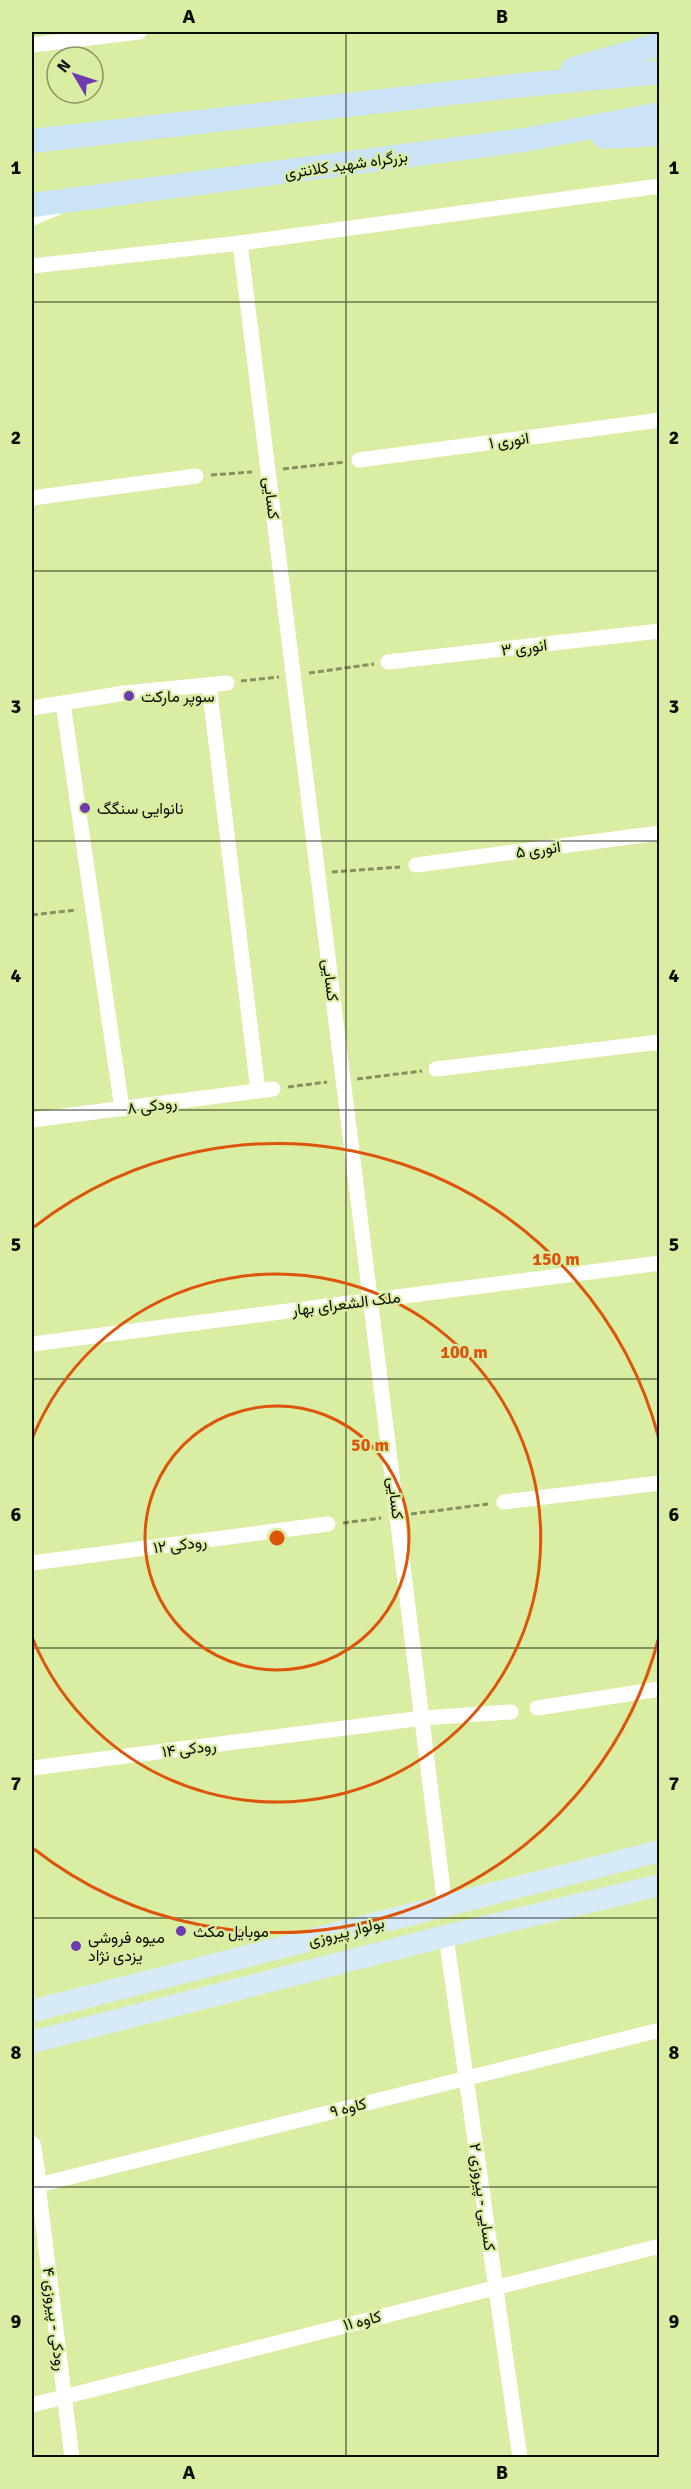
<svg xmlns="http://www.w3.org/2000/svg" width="691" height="2489" viewBox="0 0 691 2489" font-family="Signika,Vazirmatn,sans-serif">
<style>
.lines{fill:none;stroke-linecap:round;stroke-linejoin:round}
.path{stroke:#849260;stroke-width:3;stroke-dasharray:6 3;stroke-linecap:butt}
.service{stroke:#fff;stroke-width:8}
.minor{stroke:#fff;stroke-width:15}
.tertiary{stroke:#fff;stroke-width:18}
.primary{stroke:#d7eaf8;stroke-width:22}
.trunk{stroke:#cae3f6;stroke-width:24}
.grid{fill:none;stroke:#090e00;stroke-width:1.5;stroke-opacity:0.55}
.ring{fill:none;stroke:#dd550b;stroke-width:3}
.poi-dot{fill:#6f39b0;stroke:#d9eda3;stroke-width:2}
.labels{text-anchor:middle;stroke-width:4.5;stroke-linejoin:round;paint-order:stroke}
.street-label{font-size:16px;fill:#090e00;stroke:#d9eda3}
.poi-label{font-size:16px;fill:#090e00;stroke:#d9eda3;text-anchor:start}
.centre{fill:#dd550b;stroke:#d9eda3;stroke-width:3}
.ring-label{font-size:18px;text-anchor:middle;font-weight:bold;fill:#dd550b;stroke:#d9eda3;stroke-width:4.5;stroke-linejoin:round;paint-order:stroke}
.neatline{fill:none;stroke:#090e00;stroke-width:2}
.grid-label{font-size:20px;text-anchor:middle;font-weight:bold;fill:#090e00}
</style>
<rect width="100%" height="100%" fill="#d9eda3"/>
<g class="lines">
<g class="path">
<polyline points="283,469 345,462"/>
<polyline points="211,475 252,472"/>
<polyline points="309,673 374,664"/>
<polyline points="241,681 279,677"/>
<polyline points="332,872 400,867"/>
<polyline points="32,915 77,910"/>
<polyline points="357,1079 422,1071"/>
<polyline points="288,1087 327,1082"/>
<polyline points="411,1514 488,1504"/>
<polyline points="343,1523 381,1518"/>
</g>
<polyline class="service" points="32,222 58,211"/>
<g class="minor">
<polyline points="32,45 139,32"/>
<polyline points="240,243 445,1906"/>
<polyline points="32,266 240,243 660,186"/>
<polyline points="359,460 660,420"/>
<polyline points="32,498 196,476"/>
<polyline points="388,662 660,631"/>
<polyline points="209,685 258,1091"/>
<polyline points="63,703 122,1109"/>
<polyline points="32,708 125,693 227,683"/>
<polyline points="416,865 660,833"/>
<polyline points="436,1069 660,1042"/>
<polyline points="32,1120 273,1089"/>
<polyline points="32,1344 660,1263"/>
<polyline points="504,1502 660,1483"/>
<polyline points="32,1563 328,1524"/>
<polyline points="537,1708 660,1689"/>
<polyline points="32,1768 423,1718 511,1712"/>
<polyline points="446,1936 520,2458"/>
<polyline points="32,2405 660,2246"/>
<polyline points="72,2458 38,2185 660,2030"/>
</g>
<polyline class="tertiary" points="32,2145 38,2185 32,2186"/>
<g class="primary">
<polyline points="32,2011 660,1851"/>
<polyline points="32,2042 446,1936 660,1885"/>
</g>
<g class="trunk">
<polyline points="573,69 660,44"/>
<polyline points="604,137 660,134"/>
<polyline points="32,141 513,86 660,72"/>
<polyline points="32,205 524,140 660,114"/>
</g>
</g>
<path class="grid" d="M 346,32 L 346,2458M 32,302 L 660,302M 32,571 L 660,571M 32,841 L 660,841M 32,1110 L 660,1110M 32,1379 L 660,1379M 32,1648 L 660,1648M 32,1918 L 660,1918M 32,2187 L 660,2187"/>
<g class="ring">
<circle cx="277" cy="1538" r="132"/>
<path d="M32 1439A264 264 0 1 1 32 1637"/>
<path d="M659 1637A395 395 0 0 1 34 1849M34 1227A395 395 0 0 1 659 1439"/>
</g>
<g class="poi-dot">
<circle cx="129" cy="696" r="6"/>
<circle cx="85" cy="808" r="6"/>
<circle cx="181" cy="1931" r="6"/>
<circle cx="76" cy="1946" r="6"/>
</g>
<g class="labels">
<g class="street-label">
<text transform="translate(346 164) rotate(-8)" y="6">بزرگراه شهید کلانتری</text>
<text transform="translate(509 440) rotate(-8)" y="6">انوری ۱</text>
<text transform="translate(272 498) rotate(83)" y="6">کسایی</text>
<text transform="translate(524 647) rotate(-7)" y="6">انوری ۳</text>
<text transform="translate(538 849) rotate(-8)" y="6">انوری ۵</text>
<text transform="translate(331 980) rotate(83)" y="6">کسایی</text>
<text transform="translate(152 1105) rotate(-7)" y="6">رودکی ۸</text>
<text transform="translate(346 1303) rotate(-7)" y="6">ملک الشعرای بهار</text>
<text transform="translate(396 1498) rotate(83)" y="6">کسایی</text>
<text transform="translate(180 1544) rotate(-7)" y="6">رودکی ۱۲</text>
<text transform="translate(189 1748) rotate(-7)" y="6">رودکی ۱۴</text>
<text transform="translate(346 1931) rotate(-14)" y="6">بولوار پیروزی</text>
<text transform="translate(348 2107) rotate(-14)" y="6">کاوه ۹</text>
<text transform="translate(483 2197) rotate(82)" y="6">کسایی - پیروزی ۲</text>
<text transform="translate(55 2319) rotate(83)" y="6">رودکی - پیروزی ۴</text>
<text transform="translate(362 2320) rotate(-14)" y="6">کاوه ۱۱</text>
</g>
<g class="poi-label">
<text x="141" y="702">سوپر مارکت</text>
<text x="97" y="814">نانوایی سنگگ</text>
<text x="193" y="1937">موبایل مکث</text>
<text x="88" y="1943">میوه فروشی<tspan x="88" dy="18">یزدی نژاد</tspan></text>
</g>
</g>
<circle cx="277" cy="1538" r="9" class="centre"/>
<g class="ring-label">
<text x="556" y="1265">150 m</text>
<text x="464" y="1358">100 m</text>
<text x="370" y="1451">50 m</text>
</g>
<rect width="691" height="2489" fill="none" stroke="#d9eda3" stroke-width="66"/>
<g transform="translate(75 75) rotate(309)"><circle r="28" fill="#d9eda3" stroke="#869462" stroke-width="1.5"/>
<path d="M0-4.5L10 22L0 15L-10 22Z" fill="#6f39b0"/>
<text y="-9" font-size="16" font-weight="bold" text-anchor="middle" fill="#090e00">N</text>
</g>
<rect x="33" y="33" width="625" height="2423" class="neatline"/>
<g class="grid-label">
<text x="189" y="23">A</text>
<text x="502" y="23">B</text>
<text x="16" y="174">1</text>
<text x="674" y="174">1</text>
<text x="16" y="444">2</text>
<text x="674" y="444">2</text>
<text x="16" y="713">3</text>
<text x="674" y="713">3</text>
<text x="16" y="982">4</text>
<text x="674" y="982">4</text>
<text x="16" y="1251">5</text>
<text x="674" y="1251">5</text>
<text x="16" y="1521">6</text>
<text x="674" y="1521">6</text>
<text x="16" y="1790">7</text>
<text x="674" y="1790">7</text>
<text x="16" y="2059">8</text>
<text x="674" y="2059">8</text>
<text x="16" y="2328">9</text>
<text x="674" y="2328">9</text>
<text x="189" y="2479">A</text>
<text x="502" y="2479">B</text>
</g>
</svg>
